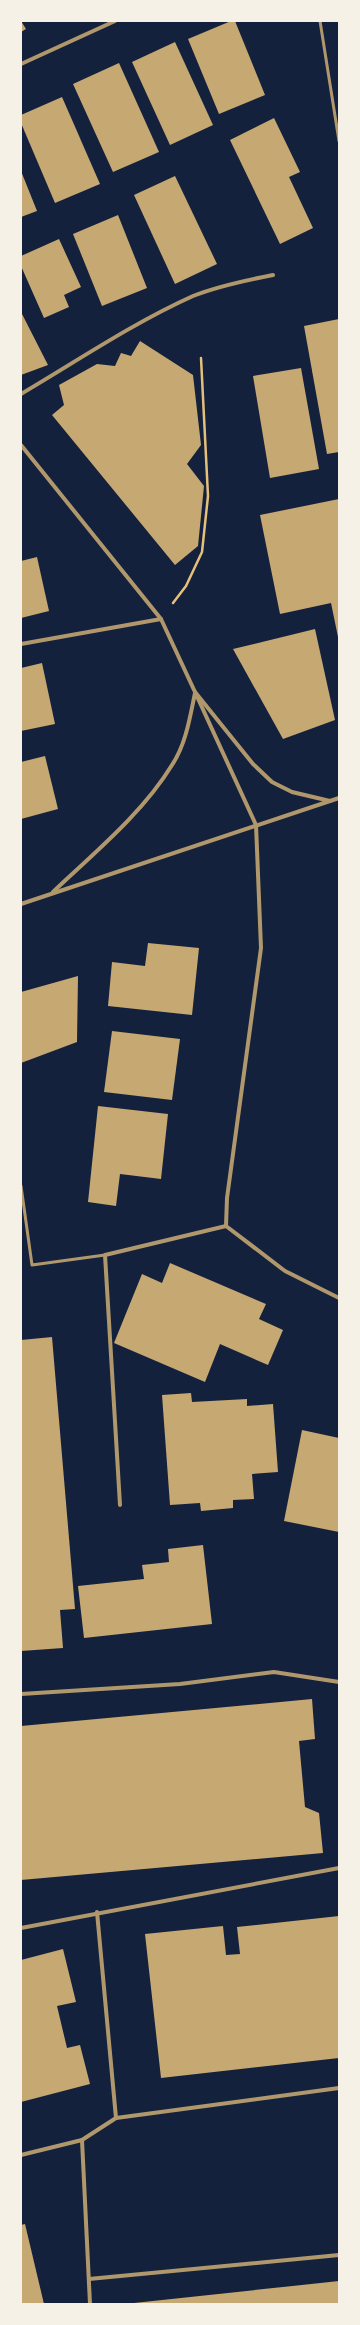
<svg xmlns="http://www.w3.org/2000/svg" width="360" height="2325" viewBox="0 0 360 2325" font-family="'PT Sans Narrow',sans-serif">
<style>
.building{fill:#c6a872}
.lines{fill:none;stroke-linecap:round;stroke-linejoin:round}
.path{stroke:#e5c07b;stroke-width:2.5}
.service{stroke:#b1986c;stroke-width:3}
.minor{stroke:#b1986c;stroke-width:4}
</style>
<rect width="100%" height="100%" fill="#14213d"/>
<g class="building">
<polygon points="21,21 26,29 21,32"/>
<polygon points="231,21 235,21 265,95 219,114 188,39"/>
<polygon points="175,42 213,125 170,145 132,62"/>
<polygon points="119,63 159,152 113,172 73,84"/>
<polygon points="62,97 100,184 55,203 21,123 21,115"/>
<polygon points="274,118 300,172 289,177 313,228 280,244 230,140"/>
<polygon points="21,171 37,211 21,217"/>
<polygon points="175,176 217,264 175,284 134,195"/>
<polygon points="118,215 147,288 102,306 73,234"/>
<polygon points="59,239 81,287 64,295 69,307 44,318 21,266 21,256"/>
<polygon points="21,312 48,365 21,375"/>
<polygon points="339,319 339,452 327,454 304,326"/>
<polygon points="140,341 193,375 201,445 187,464 204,486 198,546 175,565 52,415 64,405 59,385 97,364 115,366 121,353 131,356"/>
<polygon points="301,368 319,469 270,478 253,376"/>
<polygon points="339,499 339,637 338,637 331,603 280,614 260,515"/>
<polygon points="37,557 49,611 21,618 21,561"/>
<polygon points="315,629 335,720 283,739 233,649"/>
<polygon points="42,663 55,724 21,731 21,668"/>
<polygon points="45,756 58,809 21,819 21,762"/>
<polygon points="148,943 199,948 192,1015 108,1006 112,962 145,966"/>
<polygon points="78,976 77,1042 21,1063 21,992"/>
<polygon points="112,1031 180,1039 172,1100 104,1092"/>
<polygon points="98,1106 168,1114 161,1179 120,1174 116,1206 88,1202"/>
<polygon points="170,1263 266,1304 259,1319 283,1330 268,1365 220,1344 205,1382 114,1343 142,1274 162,1283"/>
<polygon points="52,1337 75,1609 60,1610 63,1648 21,1651 21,1340"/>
<polygon points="191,1393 192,1402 247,1399 247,1406 273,1404 278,1472 252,1474 254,1499 233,1500 233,1508 201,1511 200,1503 170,1505 162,1395"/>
<polygon points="302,1430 339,1438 339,1532 284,1521"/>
<polygon points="203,1545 212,1624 84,1638 78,1586 144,1579 142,1565 169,1562 168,1549"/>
<polygon points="312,1699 315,1739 299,1741 305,1807 319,1813 323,1853 21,1880 21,1726"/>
<polygon points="339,1916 339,2058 161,2078 145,1934 223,1926 226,1955 240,1954 237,1927"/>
<polygon points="63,1949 76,2002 57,2006 67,2048 80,2045 90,2084 21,2102 21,1960"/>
<polygon points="25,2224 44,2304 21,2304 21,2225"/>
<polygon points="339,2281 339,2304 134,2304 134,2303"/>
</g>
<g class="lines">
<polyline class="path" points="173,603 186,586 202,552 208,496 201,358"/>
<g class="service">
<polyline points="320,21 339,141"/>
<polyline points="21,1186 32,1265 105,1255"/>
</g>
<g class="minor">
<polyline points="21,64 115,21"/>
<path d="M 21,394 C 77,361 133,323 193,296 C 218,286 247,280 273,275"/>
<polyline points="21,445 161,619 195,692 253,764 272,782 292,792 330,801"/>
<polyline points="21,644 161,619"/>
<polyline points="195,692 256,825 261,948 227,1198 226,1226"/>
<path d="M 53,892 C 94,853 142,814 172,765 C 186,744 190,717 195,693"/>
<polyline points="21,904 339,798"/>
<polyline points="226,1226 285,1271 339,1298"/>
<polyline points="120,1505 105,1255 226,1226"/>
<polyline points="21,1694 180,1684 274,1672 339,1682"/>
<polyline points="21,1928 339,1868"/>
<polyline points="116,2118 339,2088"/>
<polyline points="21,2155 82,2140"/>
<polyline points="89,2279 339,2255"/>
<polyline points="90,2304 82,2140 116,2118 97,1912"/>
</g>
</g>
<rect width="360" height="2325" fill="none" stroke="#f6f1e7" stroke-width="44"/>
</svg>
